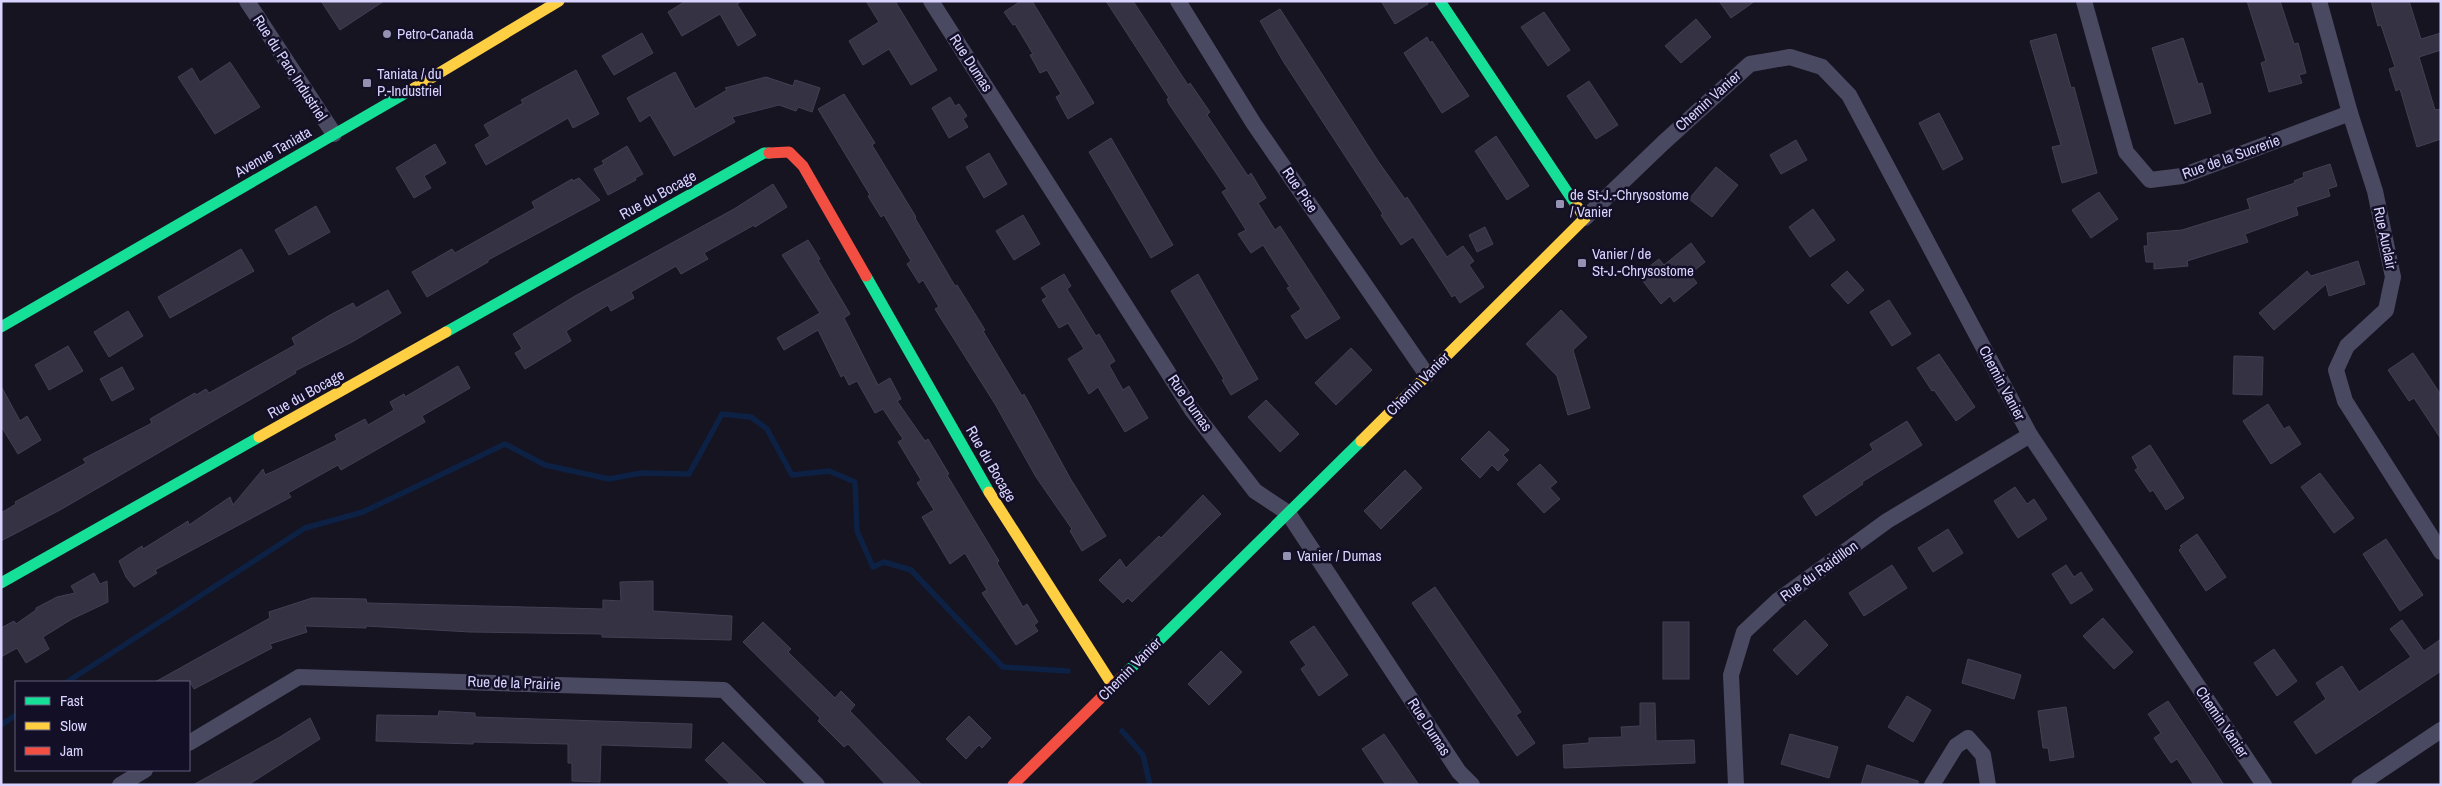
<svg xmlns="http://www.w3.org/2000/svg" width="2442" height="786" viewBox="0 0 2442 786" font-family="'Archivo Narrow',sans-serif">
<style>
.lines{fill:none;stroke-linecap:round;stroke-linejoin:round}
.stream{stroke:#0d2144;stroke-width:5.5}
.building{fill:#343243;stroke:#433f54}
.street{stroke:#4a4962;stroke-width:16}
.fast{stroke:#16e098;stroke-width:11}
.slow{stroke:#ffcf43;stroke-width:11}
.jam{stroke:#f24e42;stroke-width:11}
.poi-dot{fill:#9591b1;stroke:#130f26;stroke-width:2}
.labels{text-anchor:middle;stroke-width:5;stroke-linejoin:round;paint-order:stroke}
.poi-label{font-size:15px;fill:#d9d4ff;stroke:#130f26;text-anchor:start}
.street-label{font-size:15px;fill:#d9d4ff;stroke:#130f26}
</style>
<rect width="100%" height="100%" fill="#161421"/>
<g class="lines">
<g class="stream">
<polyline points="67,682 305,528 363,512 505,444 545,465 609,479 641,473 689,474 722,414 751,417 767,429 792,475 829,471 855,482 857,531 873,567 884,562 911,570 1003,667 1068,671"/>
<polyline points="1,725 16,715"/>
<polyline points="1122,731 1143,755 1150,785"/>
</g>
</g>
<g class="building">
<polygon points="321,1 384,1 340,30"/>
<polygon points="686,1 742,1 737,4 756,35 738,46 720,14 682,36 668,12"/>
<polygon points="866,1 895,1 937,70 911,85 889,49 863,65 849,41 879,22"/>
<polygon points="1021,1 1032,1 1094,103 1068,119 1056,97 1061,94 1047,70 1040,73 1030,55 1033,54 1015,24 1013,25 1004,12"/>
<polygon points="1106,1 1133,1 1188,85 1190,83 1210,112 1207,115 1248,176 1251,173 1266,198 1258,203 1275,230 1280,226 1340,318 1306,339 1291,316 1301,309 1287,288 1290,287 1263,245 1251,253 1238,234 1246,230 1222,192 1227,189 1169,104 1167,99 1169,98"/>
<polygon points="1381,1 1427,1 1428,4 1395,24"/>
<polygon points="1719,1 1755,1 1731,18"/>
<polygon points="2247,1 2280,1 2294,44 2298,43 2306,73 2299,75 2302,83 2269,92 2261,63 2266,61"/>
<polygon points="2371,1 2409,1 2421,39 2441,33 2441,50 2419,57 2435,110 2441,109 2441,139 2417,147 2400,89 2396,91 2389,69 2395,67 2381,25 2378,26"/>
<polygon points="1280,9 1378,161 1405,199 1407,197 1447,257 1463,246 1474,261 1469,265 1484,287 1460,303 1455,295 1452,297 1413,237 1401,245 1381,215 1383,214 1283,61 1260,21"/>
<polygon points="1544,12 1570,50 1548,66 1521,27"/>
<polygon points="1696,19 1711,37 1681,63 1665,46"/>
<polygon points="642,33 653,53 614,75 602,56"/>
<polygon points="2056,34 2071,88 2074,87 2097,173 2062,183 2052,147 2061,145 2030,41"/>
<polygon points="1427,37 1430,43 1432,41 1469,96 1442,113 1404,53"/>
<polygon points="2183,38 2198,84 2202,83 2211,113 2175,124 2152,48"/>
<polygon points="230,62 260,107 215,134 178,77 192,68 200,82"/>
<polygon points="576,70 599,114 573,128 568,118 486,165 475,145 490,136 484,125 523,103 521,100"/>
<polygon points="675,72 695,109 727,90 725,88 766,77 793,86 795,80 820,88 812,112 798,107 796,111 779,105 732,117 735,122 674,156 650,115 640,122 627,98"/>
<polygon points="1589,81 1618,125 1596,139 1567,96"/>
<polygon points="844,94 875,143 872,145 916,217 915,218 955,286 957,285 985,330 983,331 1022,396 1024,394 1070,478 1106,536 1082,551 1070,531 1072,529 1036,477 995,404 935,309 939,307 923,280 919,283 907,264 911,261 884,215 881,217 868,196 870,195 818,109"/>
<polygon points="950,97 955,106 959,104 967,116 963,119 968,127 949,138 932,108"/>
<polygon points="1939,113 1963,159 1943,170 1919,123"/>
<polygon points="1496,136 1529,186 1507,200 1475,151"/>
<polygon points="1111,138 1173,245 1151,258 1089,152"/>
<polygon points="1796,140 1807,160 1781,174 1770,155"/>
<polygon points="435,144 446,163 424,176 431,188 414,198 396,168"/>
<polygon points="627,146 643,174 635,178 636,180 608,195 594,169 604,164 602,161"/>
<polygon points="989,153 1007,184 984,198 966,167"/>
<polygon points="2330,164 2337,186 2328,189 2330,196 2296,207 2298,215 2245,234 2248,242 2187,261 2188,266 2154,269 2154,262 2146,262 2144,246 2148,246 2147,233 2182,230 2250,209 2247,199 2295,183 2294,181 2304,177 2303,173"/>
<polygon points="1716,167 1738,185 1712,217 1689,199"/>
<polygon points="579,178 600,200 488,260 488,262 427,297 412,272 452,249 455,253 535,208 532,202 572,179 573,181"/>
<polygon points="773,184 787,207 755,227 754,225 704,253 708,259 681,274 676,266 631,292 634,298 611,311 608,305 566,331 571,341 525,369 515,353 522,349 513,334 575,296 734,209"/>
<polygon points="2099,192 2118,219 2091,238 2072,210"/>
<polygon points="316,206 330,232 289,255 275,230"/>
<polygon points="1813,209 1835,240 1810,257 1789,227"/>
<polygon points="1023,215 1040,244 1014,260 996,231"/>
<polygon points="1485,227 1493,244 1477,252 1469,235"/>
<polygon points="808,240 820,259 818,260 850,314 844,318 878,385 890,378 901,399 897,401 925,441 928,439 949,474 947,475 999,561 997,563 1023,607 1027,604 1038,622 1034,625 1038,631 1016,645 982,593 987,590 965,553 950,564 922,517 934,510 917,483 921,480 898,442 903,439 883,409 875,413 857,381 849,385 844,375 841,377 818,330 784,350 777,338 820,313 782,255"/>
<polygon points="1691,243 1705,262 1690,274 1697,283 1674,302 1670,296 1661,304 1638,275 1659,259 1664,265"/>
<polygon points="241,249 254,271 170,318 158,297"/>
<polygon points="2358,261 2365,284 2329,296 2326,284 2274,330 2259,313 2307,271 2311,276"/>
<polygon points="1847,271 1864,290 1848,304 1831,285"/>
<polygon points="1064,274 1071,286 1067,289 1096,336 1099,334 1115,361 1109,365 1123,390 1129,386 1148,418 1125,432 1098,387 1089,394 1068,359 1084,349 1068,323 1059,328 1042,300 1047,297 1041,288"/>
<polygon points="1198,274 1258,379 1231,395 1222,380 1224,379 1171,291"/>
<polygon points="388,290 401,313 352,342 295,371 296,373 60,510 1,541 1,513 16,504 15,502 86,463 83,459 152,423 150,419 195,393 196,395 206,389 209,393 295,345 292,338 330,315 353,303 356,308"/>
<polygon points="1889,300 1911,334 1892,346 1870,312"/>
<polygon points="1561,310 1587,337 1573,350 1590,408 1568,415 1557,376 1526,344"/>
<polygon points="128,311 143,336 109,357 94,332"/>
<polygon points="68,346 83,371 49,390 35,365"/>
<polygon points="1351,348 1372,370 1336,405 1315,383"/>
<polygon points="2413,353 2441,395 2441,439 2414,398 2409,401 2388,370"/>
<polygon points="1939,354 1975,407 1956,421 1934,390 1932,391 1917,368"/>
<polygon points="2234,356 2263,357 2262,395 2233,394"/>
<polygon points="458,366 470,388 422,416 425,422 341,470 338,465 288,493 291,497 155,570 157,573 134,587 126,577 119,561 142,546 143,549 188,521 189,525 230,497 233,505 263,469 265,475 274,471 337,440 335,435 365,419 368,425 394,410 390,402 404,394 405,397"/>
<polygon points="122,367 134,389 112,401 100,379"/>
<polygon points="1,386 20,421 27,416 41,440 18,454 1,426"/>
<polygon points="1266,400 1299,434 1280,452 1248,417"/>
<polygon points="2268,404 2284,429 2289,426 2301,444 2271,464 2243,421"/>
<polygon points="1907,421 1922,445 1862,482 1863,484 1816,516 1803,496 1873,450 1870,444"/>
<polygon points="1489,431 1509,450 1503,455 1508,460 1498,471 1492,465 1480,478 1461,459"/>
<polygon points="2150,445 2184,498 2166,510 2153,490 2150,492 2135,470 2138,468 2132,457"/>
<polygon points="1540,464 1557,482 1550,488 1560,499 1544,513 1517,484"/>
<polygon points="1405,470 1422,488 1381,529 1364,511"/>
<polygon points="2320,473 2354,518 2334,533 2301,487"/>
<polygon points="2015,487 2027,504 2034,499 2047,519 2018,538 1994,501"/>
<polygon points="1203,495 1221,514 1132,602 1128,598 1123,603 1099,580 1120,559 1126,568 1159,536 1161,538"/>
<polygon points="1948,529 1963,553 1933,572 1918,548"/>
<polygon points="2197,534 2226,577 2206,591 2179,550 2182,547 2180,546"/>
<polygon points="2386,539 2423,595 2400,611 2363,554"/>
<polygon points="1892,565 1907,588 1864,616 1849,593"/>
<polygon points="2066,565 2074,577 2081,572 2093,590 2071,604 2052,574"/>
<polygon points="94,573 100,584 107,581 108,602 72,619 43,637 49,649 26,663 17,648 1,657 1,628 14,621 16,624 36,610 36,608 57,597 75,593 71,586"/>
<polygon points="653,581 653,611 732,616 731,640 602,637 602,634 470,632 366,626 366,628 305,626 307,632 270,644 272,648 194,689 190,682 155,682 270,618 269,612 312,598 366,599 367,603 603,609 603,600 621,601 620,582"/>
<polygon points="1435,587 1521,712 1516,715 1535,743 1517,756 1412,603"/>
<polygon points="2103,618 2133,652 2114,669 2083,636"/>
<polygon points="1805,620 1828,645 1797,675 1773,650"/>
<polygon points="2402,620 2424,651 2441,639 2441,671 2316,754 2294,722 2326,699 2316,683 2342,666 2359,692 2411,657 2390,629"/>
<polygon points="763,622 791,649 788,652 835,698 841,691 855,705 850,711 922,785 886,785 848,744 844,747 818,721 820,718 743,642"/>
<rect x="1663" y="622" width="26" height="57"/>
<polygon points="1314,626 1348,675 1319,696 1301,669 1306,665 1290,642"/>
<polygon points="2274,649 2297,681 2277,696 2254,663"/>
<polygon points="1221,651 1242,672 1209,705 1188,684"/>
<polygon points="1968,659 2021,675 2014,699 1962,683"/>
<polygon points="1907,696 1931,710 1913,742 1888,727"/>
<polygon points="2168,701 2207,759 2224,785 2194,785 2177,759 2171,763 2154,738 2161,733 2148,714"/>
<polygon points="1640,703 1655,703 1656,741 1694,740 1695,763 1564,768 1563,745 1589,743 1589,738 1622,737 1621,727 1640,726"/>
<polygon points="2066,707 2074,757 2050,761 2048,748 2043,748 2038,711"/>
<polygon points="439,711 475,713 475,717 692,724 691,748 601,745 600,782 572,781 572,763 568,763 568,744 473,742 473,744 376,741 377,715 438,716"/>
<polygon points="969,716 991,738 982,748 979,745 966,759 946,739"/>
<polygon points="310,718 320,739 248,785 193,785 280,737"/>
<polygon points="1384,734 1419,785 1386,785 1362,749"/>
<polygon points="1790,734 1838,747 1829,778 1781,764"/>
<polygon points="723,742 767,785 731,785 705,760"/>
<polygon points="1867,765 1918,781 1918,785 1861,785"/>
</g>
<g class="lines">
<g class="street">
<polyline points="247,1 334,134"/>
<polyline points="931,1 1192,410 1255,491 1288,513 1459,772 1472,785"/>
<polyline points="1178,1 1254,124 1427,375"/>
<polyline points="2084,1 2126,152 2150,180 2182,176 2350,113"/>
<polyline points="2319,1 2350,113 2375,191 2393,277 2386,310 2347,346 2336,370 2345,401 2441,552"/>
<polyline points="1585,218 1663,143 1750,64 1790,57 1822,67 1849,95 2030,435 2264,785"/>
<polyline points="189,743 299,677 724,690 817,785"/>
<polyline points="120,785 145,770"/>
<polyline points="1736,785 1731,675 1744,632 1777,601 1887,521 2030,435"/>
<polyline points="1932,785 1956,746 1968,738 1983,755 1988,785"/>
<polyline points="2359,785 2441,730"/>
</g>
<g class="fast">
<polyline points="1440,1 1576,205"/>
<polyline points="866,276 989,492"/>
<polyline points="1,327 411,90"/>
<polyline points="446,332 764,153 769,153"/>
<polyline points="1,583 259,437"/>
<polyline points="1127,672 1361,441"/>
</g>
<g class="slow">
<polyline points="411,90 559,1"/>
<polyline points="259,437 446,332"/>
<polyline points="1361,441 1585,218 1576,205"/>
<polyline points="989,492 1113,686"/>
</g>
<g class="jam">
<polyline points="769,153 789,152 803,166 866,276"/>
<polyline points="1013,785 1127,672"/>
</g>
</g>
<g class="poi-dot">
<circle cx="387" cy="34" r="5"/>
<rect x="362" y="78" width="10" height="10" rx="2.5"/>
<rect x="1555" y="199" width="10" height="10" rx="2.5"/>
<rect x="1577" y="258" width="10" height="10" rx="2.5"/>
<rect x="1282" y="551" width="10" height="10" rx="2.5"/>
</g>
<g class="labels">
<g class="poi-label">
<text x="397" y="39">Petro-Canada</text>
<text x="377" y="79">Taniata / du<tspan x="377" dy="17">P.-Industriel</tspan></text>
<text x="1570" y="200">de St-J.-Chrysostome<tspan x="1570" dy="17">/ Vanier</tspan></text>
<text x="1592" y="259">Vanier / de<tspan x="1592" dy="17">St-J.-Chrysostome</tspan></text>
<text x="1297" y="561">Vanier / Dumas</text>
</g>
<g class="street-label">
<text transform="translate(971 63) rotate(57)" y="5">Rue Dumas</text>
<text transform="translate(290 68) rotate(57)" y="5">Rue du Parc Industriel</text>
<text transform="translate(1708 101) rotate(-42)" y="5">Chemin Vanier</text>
<text transform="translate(273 152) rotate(-30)" y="5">Avenue Taniata</text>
<text transform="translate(2231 157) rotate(-20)" y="5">Rue de la Sucrerie</text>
<text transform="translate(1300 190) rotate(56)" y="5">Rue Pise</text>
<text transform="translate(658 195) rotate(-29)" y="5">Rue du Bocage</text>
<text transform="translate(2385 238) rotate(78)" y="5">Rue Auclair</text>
<text transform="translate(2002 383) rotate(62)" y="5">Chemin Vanier</text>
<text transform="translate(1418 384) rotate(-45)" y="5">Chemin Vanier</text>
<text transform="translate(306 394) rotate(-29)" y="5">Rue du Bocage</text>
<text transform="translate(1190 403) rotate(55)" y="5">Rue Dumas</text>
<text transform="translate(991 464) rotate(60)" y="5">Rue du Bocage</text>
<text transform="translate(1819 571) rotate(-36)" y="5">Rue du Raidillon</text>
<text transform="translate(1130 669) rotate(-45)" y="5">Chemin Vanier</text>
<text transform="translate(514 683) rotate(2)" y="5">Rue de la Prairie</text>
<text transform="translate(2222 722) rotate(56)" y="5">Chemin Vanier</text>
<text transform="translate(1429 727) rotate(57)" y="5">Rue Dumas</text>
</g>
</g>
<rect width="2442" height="786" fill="none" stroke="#d9d4ff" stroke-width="5"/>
<rect x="15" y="681" width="175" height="90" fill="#130f26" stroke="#625e7d"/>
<rect x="25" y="697" width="25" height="8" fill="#16e098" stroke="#625e7d"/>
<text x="60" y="706" font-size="15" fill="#d9d4ff">Fast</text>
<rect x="25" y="722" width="25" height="8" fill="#ffcf43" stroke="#625e7d"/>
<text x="60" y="731" font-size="15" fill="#d9d4ff">Slow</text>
<rect x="25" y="747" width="25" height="8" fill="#f24e42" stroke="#625e7d"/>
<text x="60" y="756" font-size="15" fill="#d9d4ff">Jam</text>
</svg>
